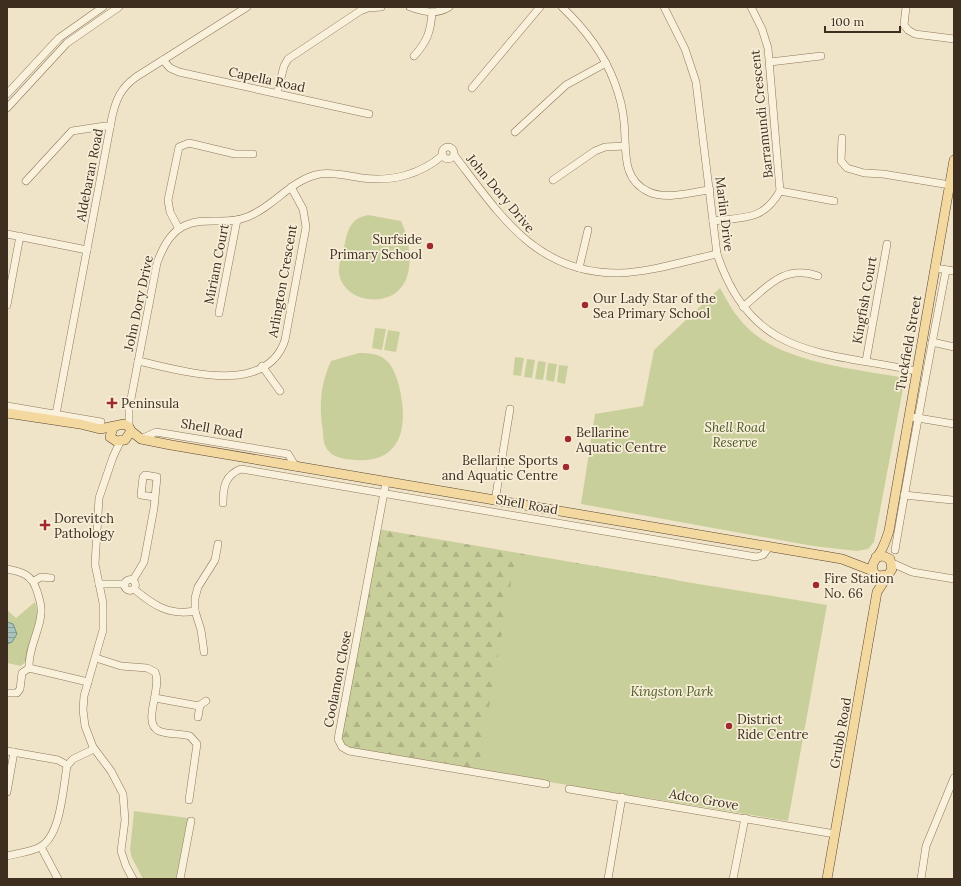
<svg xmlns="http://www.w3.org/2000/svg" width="961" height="886" viewBox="0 0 961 886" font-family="Lora,serif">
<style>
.forest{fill:url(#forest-firs)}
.park{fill:#c9cf9b}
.water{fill:url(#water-rules);stroke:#6f938a}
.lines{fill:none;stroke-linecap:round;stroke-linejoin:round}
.minor-casing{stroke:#8d765c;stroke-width:8}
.major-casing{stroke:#5b4430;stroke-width:10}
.minor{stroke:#faf1dc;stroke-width:7}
.major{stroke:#f3d9a0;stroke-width:9}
.poi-dot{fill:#9e2a2b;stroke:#f7eed8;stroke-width:1.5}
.labels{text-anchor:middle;stroke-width:3.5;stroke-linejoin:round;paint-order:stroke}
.street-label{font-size:13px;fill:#3d2e20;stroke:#f7eed8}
.poi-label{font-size:13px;fill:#3d2e20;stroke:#f7eed8;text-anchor:start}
.park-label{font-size:13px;font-style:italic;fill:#4d5a26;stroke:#f7eed8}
</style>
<defs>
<pattern id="forest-firs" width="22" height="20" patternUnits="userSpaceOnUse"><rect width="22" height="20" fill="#c9cf9b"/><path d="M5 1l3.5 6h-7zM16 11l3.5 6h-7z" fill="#aeb285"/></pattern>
<pattern id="water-rules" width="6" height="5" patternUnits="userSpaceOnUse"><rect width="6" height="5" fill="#a9c4bc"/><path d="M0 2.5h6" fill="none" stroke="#8ba098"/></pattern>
</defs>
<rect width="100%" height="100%" fill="#f0e4c8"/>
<polygon class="forest" points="378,529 677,580 647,798 478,770 349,751 338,739"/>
<g class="park">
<path d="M 368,215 L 401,221 C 410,241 416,274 398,291 C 380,307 343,300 339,273 C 338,264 343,252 345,243 C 348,228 352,218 368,215 Z"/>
<path d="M 720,288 C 729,305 738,320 752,332 C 790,364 858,369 905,378 L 874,542 L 868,549 L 857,551 L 813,546 L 581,504 L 595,414 L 643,406 L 654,350 Z"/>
<polygon points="375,328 386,329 382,350 372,348"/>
<polygon points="388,330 400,332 396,352 384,350"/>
<path d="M 359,353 C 382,353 391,359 398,382 C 409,422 405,464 354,460 C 344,459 333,458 327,449 C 324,445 323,438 323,432 C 319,405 320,386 331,361 Z"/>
<polygon points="515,357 524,358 521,376 513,375"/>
<polygon points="527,359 535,360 532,378 524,377"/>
<polygon points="538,361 546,362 543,380 535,379"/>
<polygon points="548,363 557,364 554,382 546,380"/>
<polygon points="559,365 568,366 565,384 557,382"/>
<polygon points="516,554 827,605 788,821 478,770"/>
<polygon points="35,602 38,613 25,662 21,666 7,663 7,610 16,618"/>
<polygon points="134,811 188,818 176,879 143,879 132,858 130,850"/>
</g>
<polygon class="water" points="7,622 13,624 17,634 12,642 7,644"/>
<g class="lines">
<defs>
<g id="minor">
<path d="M 410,7 C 424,12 436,15 449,7"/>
<path d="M 562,7 C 584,28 603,52 614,81 C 619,94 623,109 624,122 C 627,148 620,179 649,192 C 667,200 691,192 710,190"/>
<path d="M 664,7 L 685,49 L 696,82 L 717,254 C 752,360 824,351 916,371"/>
<polyline points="906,7 904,25 908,30 915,34 954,39"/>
<path d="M 414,56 C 427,42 431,31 432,12"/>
<polyline points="163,60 170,68 179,72 369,114"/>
<polyline points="770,62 821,56"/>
<polyline points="472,88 540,7"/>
<polyline points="277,93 284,66 288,59 360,11 368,8 381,7"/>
<polyline points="7,94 59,38 103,7"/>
<polyline points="7,108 67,43 119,7"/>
<polyline points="515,132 566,85 606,63"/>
<polyline points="842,138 841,161 847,168 864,173 883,174 950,185"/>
<circle cx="448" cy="153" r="6"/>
<path d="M 454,155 C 499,213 535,274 619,273 C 651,272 685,261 717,254"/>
<polyline points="553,180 595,151 605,147 625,146"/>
<polyline points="26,181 72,131 105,126 110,127"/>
<polyline points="780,191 834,201"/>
<path d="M 713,221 C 744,217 763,221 780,191 L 768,48 L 762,29 L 751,7"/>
<polyline points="179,229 170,212 168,200 179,147 189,143 235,154 253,154"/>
<polyline points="7,234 87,250"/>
<polyline points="579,268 588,230"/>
<polyline points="935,268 954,271"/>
<polyline points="7,305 20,236"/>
<path d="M 743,307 C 767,287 784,264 818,276"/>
<polyline points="219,313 237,220"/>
<polyline points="932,342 954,347"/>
<path d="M 138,361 C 180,370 266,398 285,340 L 306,227 L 303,209 L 291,187"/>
<polyline points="866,361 887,244"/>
<polyline points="262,366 280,391"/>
<polyline points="7,406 101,422"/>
<path d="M 56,414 L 112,117 C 116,99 121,88 136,77 L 247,7"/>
<polyline points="912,417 954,424"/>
<path d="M 129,427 L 129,409 L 157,263 C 162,249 169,234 182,227 C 204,215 226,226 247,217 C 274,207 291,179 320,174 C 334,172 348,176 362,178 C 391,182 420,175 443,155"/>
<polyline points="141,439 156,432 288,454 296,467"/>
<polyline points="120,442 113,457 99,498 95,564 103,603 103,630 84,696 83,710 85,726 93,747 111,771 123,794 125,820 121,851 126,866 133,879"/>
<polyline points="386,482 338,739 342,747 349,751 546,784"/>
<polyline points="904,495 952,500"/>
<polyline points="495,501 510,409"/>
<path d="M 223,503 C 223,487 225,475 241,469 L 756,557 L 763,555 L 769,547"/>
<path d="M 895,550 C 911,456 928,363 946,270"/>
<polyline points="892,563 912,572 954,579"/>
<path d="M 7,569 C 23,572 32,575 37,591 C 39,598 42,605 41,613 C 40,631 28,648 29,668"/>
<circle cx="130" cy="585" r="5.5"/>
<polyline points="133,580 144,562 154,508 157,477 145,475 143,477 141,495 154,497"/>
<polyline points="34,581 41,577 51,578"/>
<polyline points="99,584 125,584"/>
<path d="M 134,589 C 153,605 169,616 195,611"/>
<polyline points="204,652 201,630 195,611 195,598 198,587 215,560 218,544"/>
<path d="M 96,658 L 121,666 L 147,668 L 155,672 C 163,687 141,723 159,731 C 169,735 180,733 190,736 L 197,744 L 189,800"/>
<polyline points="7,693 17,693 20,689 22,673 29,668 88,682"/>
<polyline points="155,698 199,706"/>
<polyline points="198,717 200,705 206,701"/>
<polyline points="7,751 58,760 67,765"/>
<polyline points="569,789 835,834"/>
<polyline points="7,792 14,752"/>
<polyline points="41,847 58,879"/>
<path d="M 7,856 C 18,853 31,852 40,847 C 61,836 63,788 67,766 L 73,759 L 94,749"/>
<polyline points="180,879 191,821"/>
<polyline points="608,879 622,797"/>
<polyline points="733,879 745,818"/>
<polyline points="921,879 926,846 954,778"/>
</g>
<g id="major">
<polyline points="7,413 80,424 100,429 124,424 129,427 131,431 125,440 116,441 110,437 113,428"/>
<polyline points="131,431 141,439 171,445 842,559 873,571"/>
<path d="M 876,557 L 883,556 L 890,559 L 892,569 L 888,575 L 878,576 C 865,567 878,558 882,549 C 885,543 887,537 889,531 L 954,160"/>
<polyline points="827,879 877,592 888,575"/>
</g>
</defs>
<use href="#minor" class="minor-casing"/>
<use href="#major" class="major-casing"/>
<use href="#minor" class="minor"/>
<use href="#major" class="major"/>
</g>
<g class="poi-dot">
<circle cx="430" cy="246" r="4"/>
<circle cx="585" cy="305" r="4"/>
<path d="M110 397h4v4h4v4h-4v4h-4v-4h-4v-4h4z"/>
<circle cx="568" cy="439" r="4"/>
<circle cx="566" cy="467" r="4"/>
<path d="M43 519h4v4h4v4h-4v4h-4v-4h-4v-4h4z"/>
<circle cx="816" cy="585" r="4"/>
<circle cx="729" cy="726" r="4"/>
</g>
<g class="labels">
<g class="street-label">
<text transform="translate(267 79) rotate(12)" y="5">Capella Road</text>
<text transform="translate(761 114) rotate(-96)" y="5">Barramundi Crescent</text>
<text transform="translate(89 175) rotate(-79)" y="5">Aldebaran Road</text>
<text transform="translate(501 193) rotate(50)" y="5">John Dory Drive</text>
<text transform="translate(725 214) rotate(83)" y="5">Marlin Drive</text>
<text transform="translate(216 264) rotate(-79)" y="5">Miriam Court</text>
<text transform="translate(282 281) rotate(-80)" y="5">Arlington Crescent</text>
<text transform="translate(864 300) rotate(-80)" y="5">Kingfish Court</text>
<text transform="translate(138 303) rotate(-78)" y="5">John Dory Drive</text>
<text transform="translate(908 343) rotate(-80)" y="5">Tuckfield Street</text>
<text transform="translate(212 428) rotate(10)" y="5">Shell Road</text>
<text transform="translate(527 504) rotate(10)" y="5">Shell Road</text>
<text transform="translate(337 679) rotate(-79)" y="5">Coolamon Close</text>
<text transform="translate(840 733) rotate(-80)" y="5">Grubb Road</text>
<text transform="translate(704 799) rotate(10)" y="5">Adco Grove</text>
</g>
<g class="poi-label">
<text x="422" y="244" text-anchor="end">Surfside<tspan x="422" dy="15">Primary School</tspan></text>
<text x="593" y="303">Our Lady Star of the<tspan x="593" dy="15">Sea Primary School</tspan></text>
<text x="121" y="408">Peninsula</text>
<text x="576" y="437">Bellarine<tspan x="576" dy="15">Aquatic Centre</tspan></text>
<text x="558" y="465" text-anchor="end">Bellarine Sports<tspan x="558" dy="15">and Aquatic Centre</tspan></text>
<text x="54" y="523">Dorevitch<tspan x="54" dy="15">Pathology</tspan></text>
<text x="824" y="583">Fire Station<tspan x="824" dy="15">No. 66</tspan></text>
<text x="737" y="724">District<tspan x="737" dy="15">Ride Centre</tspan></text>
</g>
<g class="park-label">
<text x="735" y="432">Shell Road<tspan x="735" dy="15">Reserve</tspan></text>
<text x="672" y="696">Kingston Park</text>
</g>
</g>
<rect width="961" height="886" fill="none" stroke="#3d2e20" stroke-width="16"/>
<path d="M825 26v6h75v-6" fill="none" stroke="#3d2e20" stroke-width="2"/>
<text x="831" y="26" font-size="12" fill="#3d2e20" stroke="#f7eed8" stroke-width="3" paint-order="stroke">100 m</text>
</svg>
